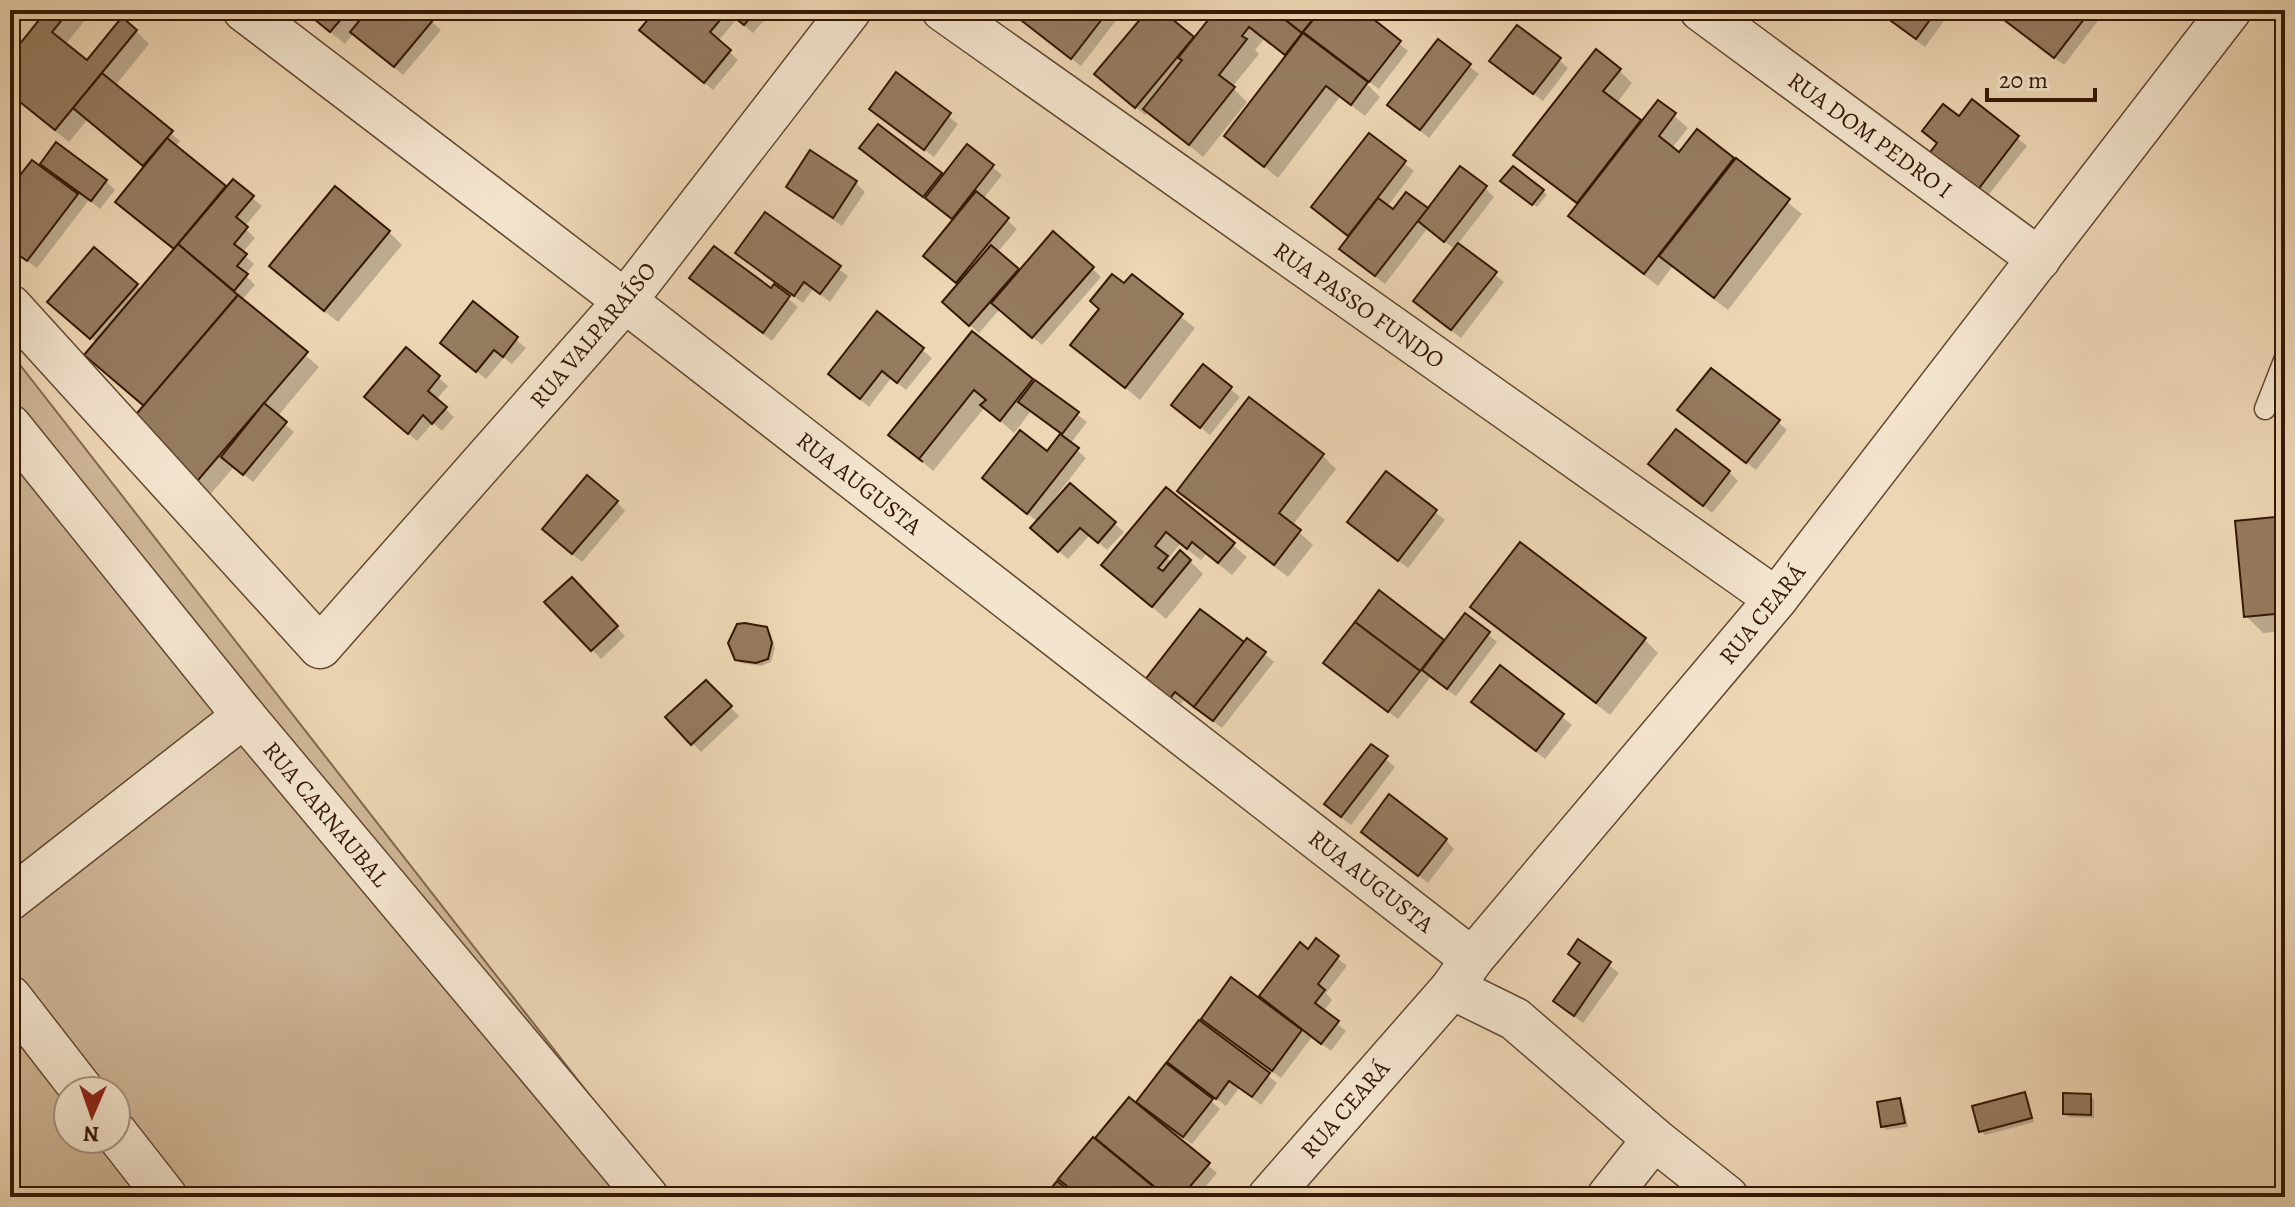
<svg xmlns="http://www.w3.org/2000/svg" width="2295" height="1207" viewBox="0 0 2295 1207" font-family="Alegreya,serif">
<style>
.green{fill:#ceb696;stroke:#82674e;stroke-width:2;fill-rule:evenodd}
.shadow{fill:#0003}
.building{fill:#957b60;stroke:#351805;stroke-width:2}
.lines{fill:none;stroke-linecap:round;stroke-linejoin:round}
.lane-casing{stroke:#634831;stroke-width:23}
.street-casing{stroke:#634831;stroke-width:45}
.lane{stroke:#f3e4ce;stroke-width:20}
.street{stroke:#f3e4ce;stroke-width:42}
.labels{text-anchor:middle;stroke-width:8;stroke-linejoin:round;paint-order:stroke}
.street-label{font-size:24px;fill:#351805;stroke:#f3e4ce}
</style>
<rect width="100%" height="100%" fill="#edd6b4"/>
<filter id="stains"><feTurbulence type="fractalNoise" baseFrequency=".0025" numOctaves="4"/><feColorMatrix values="0 0 0 0 .2 0 0 0 0 .09 0 0 0 0 .02 0 0 0 .5 -.17"/></filter>
<radialGradient id="worn" r=".72"><stop offset=".6" stop-color="#630" stop-opacity="0"/><stop offset="1" stop-color="#630" stop-opacity=".3"/></radialGradient>
<path class="green" d="M 10,352 L 669,1197 L 10,1197 ZM 68,1091 L 116,1091 L 116,1139 L 68,1139 Z"/>
<g class="shadow">
<polygon points="50,10 93,10 65,45 87,63 136,31 149,44 115,86 180,141 175,147 227,190 233,182 262,206 244,227 255,238 242,253 254,264 245,275 255,285 242,300 319,367 277,417 294,432 253,482 234,467 208,497 145,407 86,355 97,343 58,311 136,285 141,290 175,250 131,215 146,167 88,119 69,142 10,95 10,59"/>
<polygon points="303,10 419,10 441,30 403,75 354,33 345,44"/>
<polygon points="546,10 565,10 557,19"/>
<polygon points="654,10 773,10 753,33 737,19 718,41 738,60 713,90 651,39 657,12"/>
<polygon points="1018,10 1124,10 1081,66 1024,22"/>
<polygon points="1150,10 1158,10 1194,40 1218,10 1314,10 1320,15 1323,10 1363,10 1361,12 1408,51 1379,89 1368,81 1366,83 1380,97 1365,116 1340,97 1278,178 1226,135 1287,57 1264,39 1255,50 1259,54 1232,87 1247,102 1203,157 1148,111 1145,115 1106,83"/>
<polygon points="1706,10 1759,10 1739,37"/>
<polygon points="1876,10 1952,10 1925,47"/>
<polygon points="1993,10 2092,10 2100,18 2064,65"/>
<polygon points="1438,42 1479,74 1429,138 1389,105"/>
<polygon points="1559,60 1568,68 1543,101 1501,70"/>
<polygon points="1619,70 1632,83 1616,104 1642,123 1658,102 1688,128 1672,148 1680,154 1736,161 1802,214 1728,310 1672,267 1658,286 1584,229 1571,216 1578,206 1516,155"/>
<polygon points="896,75 958,124 934,157 880,117"/>
<polygon points="1972,102 2027,146 1979,207 1959,119"/>
<polygon points="1369,136 1414,171 1387,207 1393,212 1428,211 1485,188 1494,197 1457,245 1504,282 1461,338 1424,309 1455,249 1427,229 1385,284 1350,257 1350,237 1313,207"/>
<polygon points="968,147 1002,175 983,199 1017,229 997,253 1020,272 1092,268 1101,277 1042,345 1000,309 979,333 953,310 959,285 934,264 955,221 870,156 941,174 944,177"/>
<polygon points="810,153 856,183 865,192 842,226 788,187"/>
<polygon points="43,163 106,181 115,190 100,209 89,200 37,268 10,249 10,192 55,179 57,177"/>
<polygon points="1507,184 1543,191 1547,195 1537,207"/>
<polygon points="765,215 848,276 830,302 813,289 803,303 780,287 778,290 798,307 772,341 692,278 771,291 777,284 737,253"/>
<polygon points="389,232 402,245 338,322 284,279"/>
<polygon points="1132,277 1195,328 1140,400 1073,345"/>
<polygon points="474,304 526,348 512,364 504,358 486,379 451,351"/>
<polygon points="878,314 932,358 906,390 891,378 869,407 830,374"/>
<polygon points="973,334 1087,422 1070,444 1086,458 1054,499 1056,501 1070,485 1115,524 1124,532 1107,550 1090,535 1068,559 1042,537 1038,522 993,487 1047,453 1062,434 1031,411 1014,433 985,407 933,471 891,435"/>
<polygon points="406,350 448,386 436,400 454,417 442,431 433,423 417,441 375,406"/>
<polygon points="1204,367 1240,397 1210,435 1183,414"/>
<polygon points="1689,419 1778,422 1787,430 1756,470"/>
<polygon points="1323,456 1336,469 1292,526 1313,545 1288,577 1193,504 1179,491"/>
<polygon points="1651,464 1729,472 1738,481 1712,513"/>
<polygon points="1386,474 1445,520 1408,568 1358,530"/>
<polygon points="1166,489 1247,557 1232,575 1206,554 1201,560 1180,544 1168,559 1172,563 1190,561 1203,574 1166,619 1104,565"/>
<polygon points="617,502 625,511 582,562 553,538"/>
<polygon points="2285,518 2285,631 2263,633 2246,616"/>
<polygon points="1520,545 1645,640 1658,653 1610,715 1486,620 1473,607"/>
<polygon points="572,580 625,636 601,659 547,602"/>
<polygon points="1379,593 1444,643 1465,616 1497,642 1456,696 1430,678 1398,719 1335,671"/>
<polygon points="766,629 771,634 775,648 771,662 761,666 741,663 737,659"/>
<polygon points="1248,640 1274,662 1222,728 1184,700 1178,707 1156,690 1244,645"/>
<polygon points="1501,668 1572,725 1545,759 1483,711"/>
<polygon points="706,682 739,716 701,752 668,717"/>
<polygon points="1371,747 1395,767 1351,825 1335,813"/>
<polygon points="1363,832 1446,840 1454,849 1428,883"/>
<polygon points="1316,941 1347,966 1326,993 1332,1000 1323,1012 1346,1031 1331,1051 1312,1037 1281,1078 1212,1027 1270,1007 1261,996 1309,952"/>
<polygon points="1578,942 1619,973 1583,1023 1556,1001 1582,964"/>
<polygon points="1199,1022 1277,1083 1261,1105 1239,1088 1226,1106 1197,1084 1195,1087 1220,1109 1192,1144 1168,1128 1166,1130 1217,1173 1197,1197 1082,1197 1061,1178 1129,1100 1136,1105"/>
<polygon points="2024,1094 2028,1098 2034,1122 1985,1135 1981,1131"/>
<polygon points="2090,1096 2094,1100 2094,1118 2069,1117 2065,1113"/>
<polygon points="1900,1100 1903,1104 1908,1127 1886,1130 1883,1126"/>
</g>
<g class="building">
<polygon points="47,10 70,10 52,32 87,60 122,17 137,30 55,130 10,94 10,56"/>
<polygon points="303,10 349,10 330,32"/>
<polygon points="368,10 422,10 434,19 394,67 350,32"/>
<polygon points="656,10 727,12 710,32 731,50 704,83 639,30"/>
<polygon points="725,10 757,10 744,25"/>
<polygon points="1016,10 1109,10 1071,59 1013,14"/>
<polygon points="1148,10 1161,10 1194,37 1135,108 1094,74"/>
<polygon points="1216,10 1273,10 1302,33 1285,55 1249,27 1242,36 1247,39 1219,75 1235,87 1189,145 1143,109 1182,60 1178,58"/>
<polygon points="1273,10 1317,10 1319,12 1302,33"/>
<polygon points="1321,10 1362,10 1401,41 1369,82 1303,32"/>
<polygon points="1876,10 1937,10 1916,39"/>
<polygon points="1991,10 2091,10 2054,58"/>
<polygon points="1517,25 1561,58 1533,94 1489,61"/>
<polygon points="1303,33 1368,82 1351,105 1326,86 1264,167 1224,136"/>
<polygon points="1438,39 1471,64 1420,130 1387,105"/>
<polygon points="1596,49 1621,69 1603,91 1641,120 1577,203 1513,155"/>
<polygon points="896,72 951,113 924,150 869,109"/>
<polygon points="102,73 173,131 143,166 73,108"/>
<polygon points="1972,99 2019,136 1970,200 1922,163 1937,143 1922,131 1943,104 1959,116"/>
<polygon points="1658,100 1676,113 1659,136 1679,152 1697,129 1734,158 1644,274 1568,216"/>
<polygon points="878,124 942,173 923,197 859,148"/>
<polygon points="1369,133 1406,161 1348,236 1311,207"/>
<polygon points="167,138 226,186 174,249 115,202"/>
<polygon points="56,142 107,180 91,201 40,164"/>
<polygon points="967,144 994,165 952,219 925,198"/>
<polygon points="810,150 857,181 833,218 786,187"/>
<polygon points="1736,158 1790,199 1714,298 1659,256"/>
<polygon points="32,160 78,194 27,261 10,249 10,188"/>
<polygon points="1460,166 1487,186 1444,242 1418,221"/>
<polygon points="1513,166 1544,190 1532,205 1500,181"/>
<polygon points="233,179 254,196 236,217 248,227 234,244 247,254 237,266 248,274 234,291 178,244"/>
<polygon points="335,186 390,231 324,311 269,266"/>
<polygon points="976,191 1009,218 956,283 923,256"/>
<polygon points="1406,192 1428,208 1375,276 1339,249 1378,198 1393,209"/>
<polygon points="765,212 841,266 820,294 804,282 794,296 735,253"/>
<polygon points="1053,231 1094,267 1032,338 991,303"/>
<polygon points="1458,243 1497,272 1451,330 1413,301"/>
<polygon points="178,244 238,295 144,406 84,355"/>
<polygon points="991,245 1019,269 969,326 942,302"/>
<polygon points="714,246 771,288 774,284 790,296 763,333 689,278"/>
<polygon points="94,247 138,284 90,339 47,302"/>
<polygon points="1112,274 1124,283 1132,274 1183,314 1125,388 1070,345 1099,309 1090,301"/>
<polygon points="238,295 308,352 193,486 132,419"/>
<polygon points="473,301 518,337 503,357 494,350 476,372 440,343"/>
<polygon points="877,311 924,348 897,383 882,371 860,399 828,374"/>
<polygon points="972,331 1033,379 1000,421 980,405 986,400 974,390 919,459 923,462 888,435"/>
<polygon points="406,347 440,376 428,391 447,407 432,424 423,415 408,434 364,397"/>
<polygon points="1203,364 1232,387 1200,428 1171,405"/>
<polygon points="1711,368 1780,420 1746,463 1677,410"/>
<polygon points="1035,380 1079,412 1062,434 1018,402"/>
<polygon points="1249,397 1324,454 1279,513 1301,530 1274,565 1177,491"/>
<polygon points="264,403 287,422 243,475 221,457"/>
<polygon points="1676,429 1730,471 1703,506 1648,464"/>
<polygon points="1020,430 1047,451 1060,434 1079,448 1027,514 982,478"/>
<polygon points="1386,471 1437,510 1398,561 1347,522"/>
<polygon points="587,475 618,501 572,554 542,529"/>
<polygon points="1070,483 1116,522 1098,543 1080,528 1058,552 1030,528"/>
<polygon points="1166,487 1235,543 1218,563 1192,542 1187,549 1166,532 1155,546 1168,556 1158,568 1163,571 1180,550 1191,560 1152,607 1101,565"/>
<polygon points="2285,516 2285,613 2244,617 2235,521"/>
<polygon points="1520,542 1646,638 1596,703 1470,607"/>
<polygon points="572,577 618,626 591,651 544,602"/>
<polygon points="1379,590 1444,640 1420,671 1355,622"/>
<polygon points="1200,609 1244,642 1194,707 1175,692 1169,700 1144,681"/>
<polygon points="1465,613 1490,632 1447,689 1422,670"/>
<polygon points="1355,622 1420,671 1388,712 1323,663"/>
<polygon points="745,623 767,627 772,643 768,659 756,663 735,660 728,643 737,624"/>
<polygon points="1247,638 1266,652 1213,721 1194,707"/>
<polygon points="1500,665 1564,714 1536,751 1471,702"/>
<polygon points="706,680 732,706 691,745 665,717"/>
<polygon points="1371,744 1388,756 1341,817 1324,804"/>
<polygon points="1389,794 1447,839 1418,876 1361,832"/>
<polygon points="1316,938 1339,956 1318,984 1325,990 1315,1003 1339,1021 1321,1044 1259,996 1300,942 1308,949"/>
<polygon points="1578,939 1611,962 1574,1016 1553,1001 1580,963 1568,954"/>
<polygon points="1231,977 1302,1030 1272,1071 1201,1019"/>
<polygon points="1199,1020 1270,1073 1252,1097 1229,1081 1216,1099 1167,1062"/>
<polygon points="1166,1063 1213,1099 1183,1137 1136,1102"/>
<polygon points="2025,1092 2032,1118 1979,1132 1972,1106"/>
<polygon points="2063,1093 2091,1094 2091,1115 2063,1114"/>
<polygon points="1129,1097 1210,1163 1181,1197 1167,1197 1095,1138"/>
<polygon points="1900,1098 1905,1123 1881,1127 1877,1102"/>
<polygon points="1093,1137 1166,1197 1081,1197 1058,1179"/>
<polygon points="1057,1181 1077,1197 1044,1197"/>
</g>
<g class="lines">
<defs>
<polyline id="lane" points="2265,409 2285,358"/>
<g id="street">
<polyline points="244,10 625,301 1472,959"/>
<polyline points="943,10 1776,599"/>
<polyline points="1701,10 2039,259"/>
<polyline points="10,306 320,647 625,301 850,10"/>
<polyline points="10,426 244,716 647,1197"/>
<polyline points="10,899 244,716"/>
<polyline points="1452,988 1515,1019 1654,1139 1727,1197"/>
<polyline points="10,997 83,1091"/>
<polyline points="116,1133 166,1197"/>
<polyline points="1269,1197 1452,988 1472,959 1776,599 2230,10"/>
<polyline points="1608,1197 1654,1139"/>
</g>
</defs>
<use href="#lane" class="lane-casing"/>
<use href="#street" class="street-casing"/>
<use href="#lane" class="lane"/>
<use href="#street" class="street"/>
</g>
<g class="labels">
<g class="street-label">
<text transform="translate(1870 135) rotate(36)" y="8">RUA DOM PEDRO I</text>
<text transform="translate(1359 305) rotate(35)" y="8">RUA PASSO FUNDO</text>
<text transform="translate(593 335) rotate(-50)" y="8">RUA VALPARAÍSO</text>
<text transform="translate(859 483) rotate(38)" y="8">RUA AUGUSTA</text>
<text transform="translate(1762 614) rotate(-51)" y="8">RUA CEARÁ</text>
<text transform="translate(326 814) rotate(50)" y="8">RUA CARNAUBAL</text>
<text transform="translate(1371 881) rotate(38)" y="8">RUA AUGUSTA</text>
<text transform="translate(1345 1109) rotate(-49)" y="8">RUA CEARÁ</text>
</g>
</g>
<rect width="2295" height="1207" fill="none" stroke="#edd6b4" stroke-width="40"/>
<rect x="12" y="12" width="2271" height="1183" fill="none" stroke="#351805" stroke-width="4"/>
<rect x="20" y="20" width="2255" height="1167" fill="none" stroke="#351805" stroke-width="2"/>
<g transform="translate(92 1115) rotate(182)"><circle r="38" fill="#f3e4ce" stroke="#a7927e" stroke-width="2"/>
<path d="M0-6L14 30L0 20L-14 30Z" fill="#8f2418"/>
<text y="-12" font-size="22" font-weight="bold" text-anchor="middle" fill="#351805">N</text>
</g>
<path d="M1987 88v12h108v-12" fill="none" stroke="#351805" stroke-width="4"/>
<text x="1999" y="88" font-size="24" fill="#351805" stroke="#f3e4ce" stroke-width="6" paint-order="stroke">20 m</text>
<rect width="100%" height="100%" filter="url(#stains)"/>
<rect width="100%" height="100%" fill="url(#worn)"/>
</svg>
